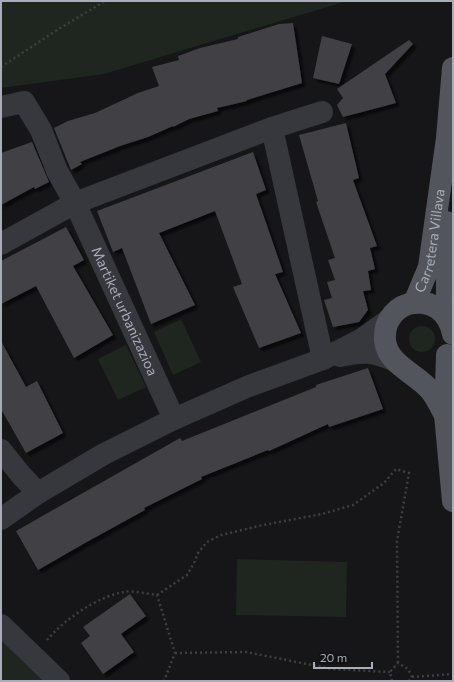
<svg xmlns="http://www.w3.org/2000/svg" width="454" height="682" viewBox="0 0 454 682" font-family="Commissioner,sans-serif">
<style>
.green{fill:#1e261f}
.building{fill:#404145;filter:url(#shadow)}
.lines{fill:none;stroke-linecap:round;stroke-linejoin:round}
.path{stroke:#3d3f44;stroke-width:2.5;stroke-dasharray:2 3;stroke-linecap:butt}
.minor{stroke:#37383d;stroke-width:22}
.major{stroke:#53555c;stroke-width:22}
.labels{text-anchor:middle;stroke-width:3;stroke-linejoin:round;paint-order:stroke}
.street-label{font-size:14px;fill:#a8adb8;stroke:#111113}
</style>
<defs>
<filter id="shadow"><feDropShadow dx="3.5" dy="3.5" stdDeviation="1" flood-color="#0009"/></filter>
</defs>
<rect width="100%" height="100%" fill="#161618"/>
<g class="green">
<polygon points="1,1 347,1 104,74 1,88"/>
<polygon points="181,319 201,362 173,375 154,332"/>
<circle cx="422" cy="339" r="13"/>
<polygon points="126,345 146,387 118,400 98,359"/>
<polygon points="237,559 347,562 346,617 236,615"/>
<polygon points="1,635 48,681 1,681"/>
</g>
<g class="building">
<polygon points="293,23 302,83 247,100 247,101 217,108 218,111 189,119 173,127 173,126 148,137 120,146 80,162 82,164 71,170 54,128 68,121 95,113 138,93 159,86 152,67 179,60 178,56 200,48 238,39 238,37 279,24"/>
<polygon points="322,36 352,44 339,84 313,78"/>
<polygon points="409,40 413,44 385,74 396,103 343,117 337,105 343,98 337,89"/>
<polygon points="346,123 359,178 353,180 377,246 370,248 375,269 368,271 371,290 363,291 368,310 359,322 333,327 324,300 332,298 327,282 335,280 328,260 335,258 316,202 318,201 299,135"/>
<polygon points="32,142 49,182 35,189 34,187 1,205 1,153"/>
<polygon points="253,152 266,190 256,194 283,272 275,274 301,333 259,348 233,287 242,284 215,211 159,233 195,305 151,324 122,248 113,252 97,211"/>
<polygon points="66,227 84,260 73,266 113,335 74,358 36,286 1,304 1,261"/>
<polygon points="1,341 26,387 37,381 63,433 26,453 1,409"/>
<polygon points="368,368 383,409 329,427 328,424 269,451 268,450 201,477 202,479 144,508 145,510 85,543 38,570 16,531 180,438 182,441 316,387 316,385"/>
<polygon points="130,594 146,616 121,634 134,652 103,674 81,643 90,636 83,627"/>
</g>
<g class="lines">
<g class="path">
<polyline points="1,67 57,30 105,1"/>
<polyline points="157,595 187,575 194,563 198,553 207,542 221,535 263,525 322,514 353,505 384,483 396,469 409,473 397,541 398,663"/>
<path d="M 47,640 C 64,620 96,597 124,592 C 132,590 148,594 157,595 L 175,653 L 164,681"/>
<polyline points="175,653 246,652 332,669 390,672"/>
<polyline points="412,677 453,674"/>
<polyline points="392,681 390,672 398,663 408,669 412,677 409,681"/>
</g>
<g class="minor">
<path id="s1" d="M 1,107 L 24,102 L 41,130 L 57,171 L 75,203 L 174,419"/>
<polyline points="272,128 323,359"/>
<polyline points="1,244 75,203 272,128 322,112"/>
<path d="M 340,356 C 363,351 373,351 395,361"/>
<polyline points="1,450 21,475 38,493"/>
<polyline points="1,519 38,493 104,454 174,419 249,386 323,359 362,339 390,319"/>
<polyline points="1,625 59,681"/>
</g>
<g class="major">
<path id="s2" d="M 414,303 L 429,267 L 447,138 L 453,68"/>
<polyline points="447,316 447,222"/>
<polyline points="447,355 445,415 453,501"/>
<path d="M 445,415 C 440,407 436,396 429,389 C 415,373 387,364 385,340 C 382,296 444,287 453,334"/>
</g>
</g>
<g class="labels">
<g class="street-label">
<text dy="5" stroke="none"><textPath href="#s2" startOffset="65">Carretera Villava</textPath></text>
<text dy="5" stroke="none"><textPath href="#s1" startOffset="256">Martiket urbanizazioa</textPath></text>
</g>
</g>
<rect width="454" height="682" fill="none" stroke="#a8adb8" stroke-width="4"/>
<path d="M314 662v6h58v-6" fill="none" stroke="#a8adb8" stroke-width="2"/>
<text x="320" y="662" font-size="12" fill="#a8adb8" stroke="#111113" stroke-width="3" paint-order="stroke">20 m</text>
</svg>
